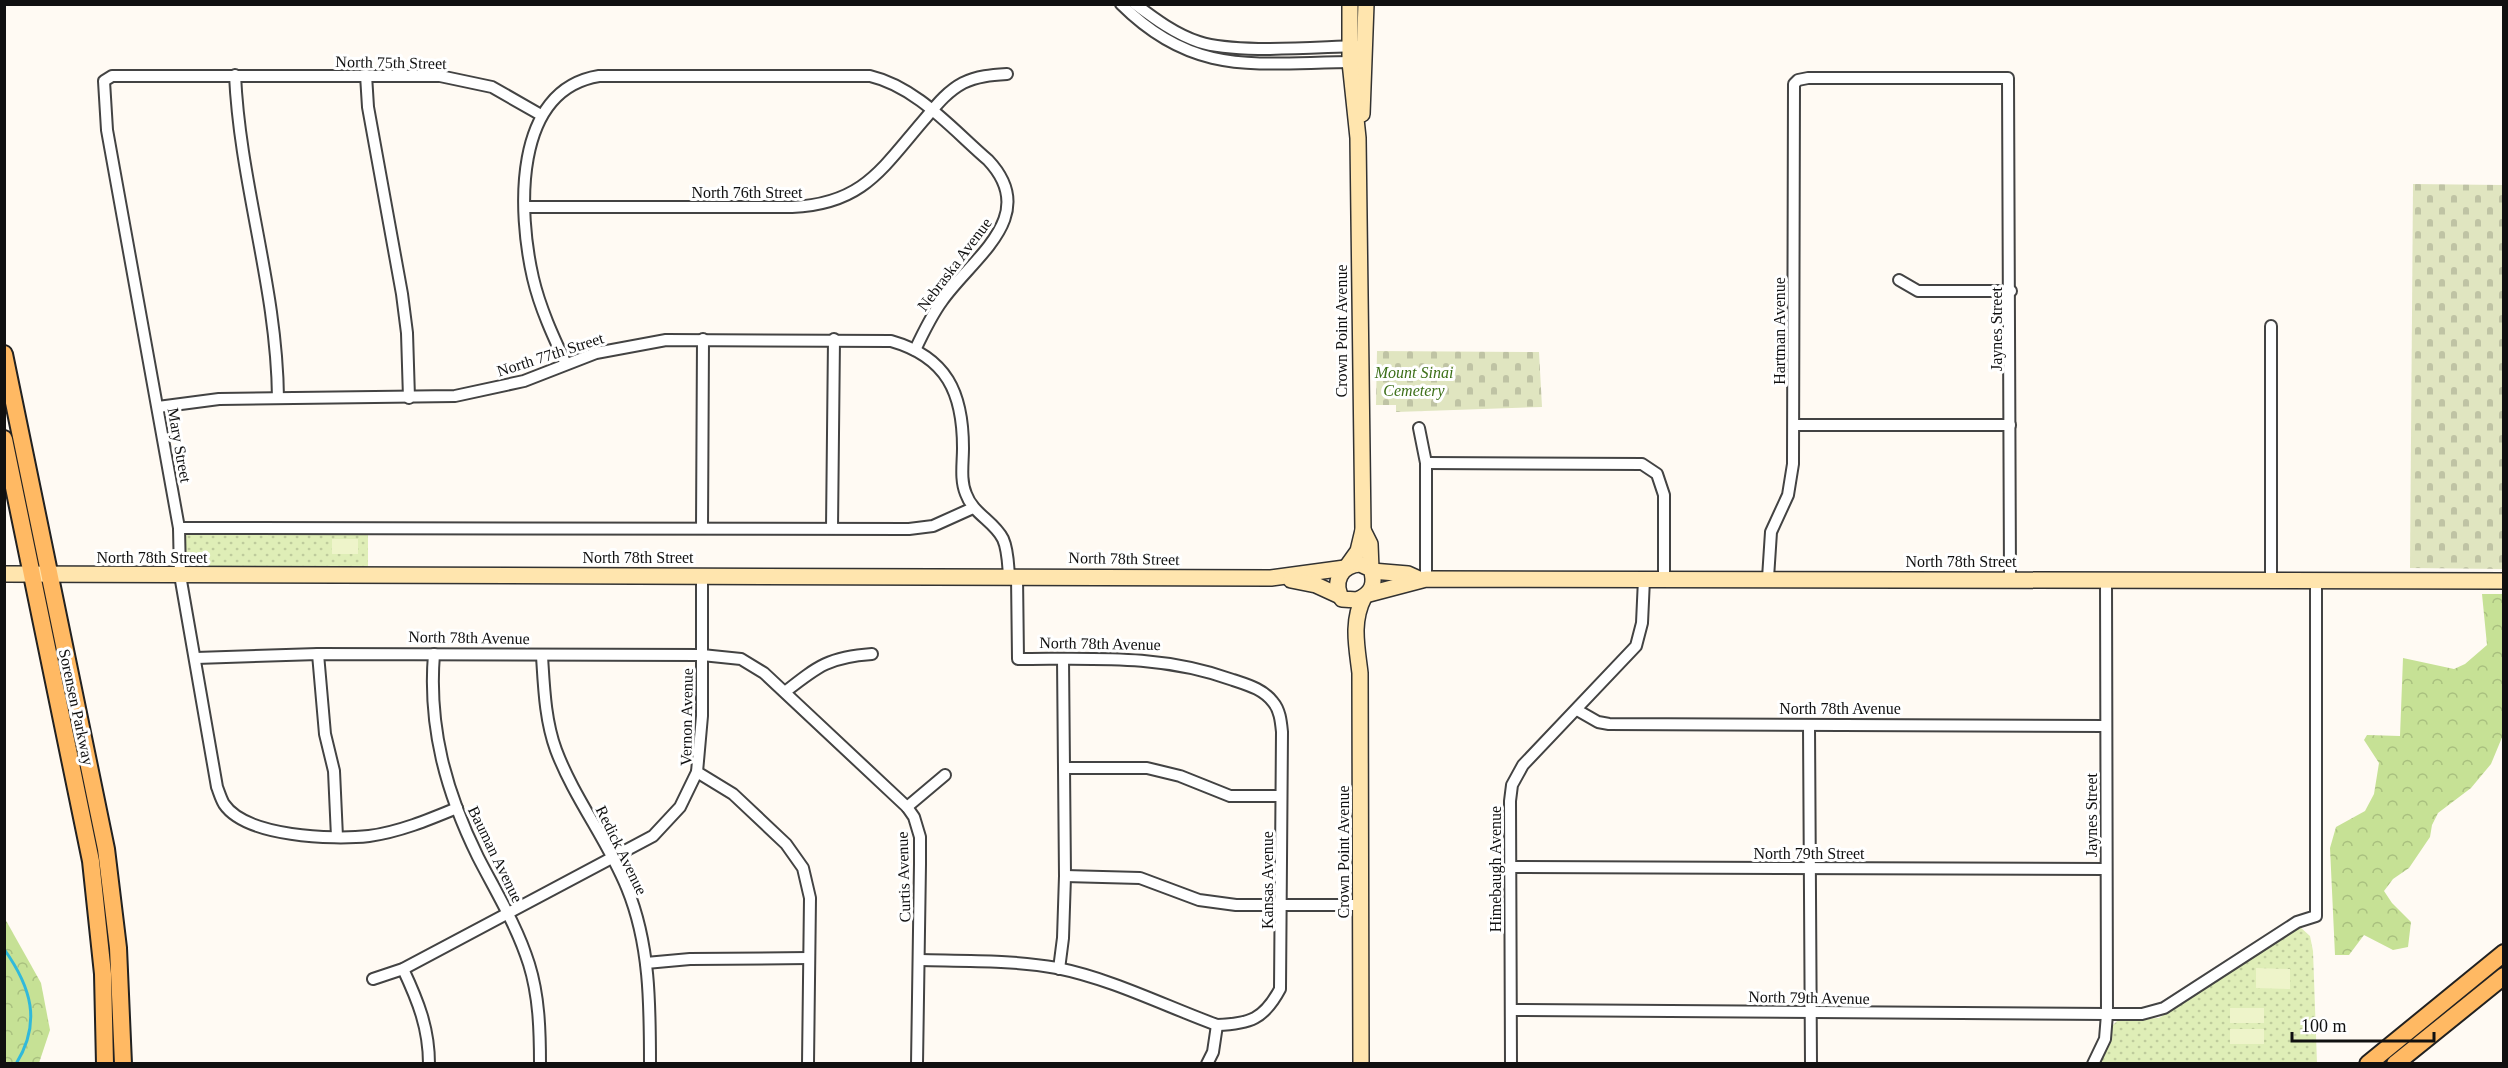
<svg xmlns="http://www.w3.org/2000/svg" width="2508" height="1068" viewBox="0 0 2508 1068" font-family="Georgia,serif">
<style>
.forest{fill:url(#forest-crowns)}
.cemetery{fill:url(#cemetery-stones)}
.park{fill:url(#park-dots)}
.pitch{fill:#eef4ca}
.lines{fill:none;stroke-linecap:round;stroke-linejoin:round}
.stream{stroke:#31b9da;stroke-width:3}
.street-casing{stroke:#434343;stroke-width:14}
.secondary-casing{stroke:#323232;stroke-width:18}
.primary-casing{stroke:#212121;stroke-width:20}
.street{stroke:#fff;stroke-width:10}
.secondary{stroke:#ffe5ae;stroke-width:15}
.primary{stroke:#ffb963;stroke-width:16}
.labels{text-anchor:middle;stroke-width:6;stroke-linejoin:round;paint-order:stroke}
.street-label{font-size:16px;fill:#101010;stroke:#fff}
.park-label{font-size:16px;font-style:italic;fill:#3c6f18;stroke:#fff}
</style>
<defs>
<pattern id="forest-crowns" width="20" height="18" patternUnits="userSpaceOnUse" patternTransform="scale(1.5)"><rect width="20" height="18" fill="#c6e195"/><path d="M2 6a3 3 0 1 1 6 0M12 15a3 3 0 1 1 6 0" fill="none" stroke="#a9c07f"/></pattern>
<pattern id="cemetery-stones" width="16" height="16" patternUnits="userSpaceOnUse" patternTransform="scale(1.5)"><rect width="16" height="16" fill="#e0e5c0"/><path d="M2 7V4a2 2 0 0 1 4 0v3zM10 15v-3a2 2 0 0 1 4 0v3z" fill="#bfc3a4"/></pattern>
<pattern id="park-dots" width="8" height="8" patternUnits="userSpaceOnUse" patternTransform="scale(1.5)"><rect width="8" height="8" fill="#dfeeb7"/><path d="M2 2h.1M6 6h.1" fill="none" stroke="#becb9c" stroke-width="1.8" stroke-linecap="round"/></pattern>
</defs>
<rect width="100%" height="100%" fill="#fffaf3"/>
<g class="forest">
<polygon points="2482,594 2503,594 2503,735 2491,764 2471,788 2438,813 2432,825 2430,837 2409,868 2393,879 2384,891 2392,903 2411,922 2408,947 2393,950 2364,935 2349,955 2335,955 2330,848 2336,827 2365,811 2374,794 2379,763 2364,740 2367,735 2400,736 2403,658 2454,669 2465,664 2487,645"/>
<polygon points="4,917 41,983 50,1030 39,1063 5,1063"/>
</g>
<g class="cemetery">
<polygon points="2413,184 2503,185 2503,569 2410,568"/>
<polygon points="1377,351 1539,352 1542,407 1396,412 1396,405 1376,405"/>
</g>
<g class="park">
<polygon points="189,534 368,535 368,568 198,566 187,560 185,536"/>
<polygon points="2300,927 2310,936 2313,951 2317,1063 2099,1064 2108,1043 2112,1026 2118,1020 2159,1018"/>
</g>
<g class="pitch">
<rect x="332" y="539" width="26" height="15"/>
<polygon points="2256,968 2290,969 2290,989 2256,988"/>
<rect x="2230" y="1008" width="34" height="15"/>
<rect x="2230" y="1029" width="34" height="15"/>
</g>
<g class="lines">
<path class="stream" d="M 4,949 C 31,987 42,1022 16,1064"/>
<defs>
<g id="street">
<path d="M 1121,4 C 1196,79 1260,62 1355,62"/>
<path d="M 1135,4 C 1155,19 1175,34 1199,42 C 1236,54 1315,47 1356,46"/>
<path d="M 235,75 C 240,185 277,287 278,398"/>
<polyline points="366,75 368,107 402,294 407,333 409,398"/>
<path d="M 525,207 L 792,207 C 862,204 881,170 923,121 C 935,107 946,92 963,83 C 977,76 992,75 1007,74"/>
<polyline points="1899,280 1918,291 2011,291"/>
<polyline points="2271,326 2271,580"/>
<path d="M 566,364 C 553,336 540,308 533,278 C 518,213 512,90 599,76 L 870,76 C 917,87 953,130 988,160 C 1041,216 973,257 942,301 C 931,316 923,333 915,350"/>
<path d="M 158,407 L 219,399 L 455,396 L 524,381 L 596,353 L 666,340 L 891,341 C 947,357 963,393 963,448 C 963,463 960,480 966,494 C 973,514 994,521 1003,539 C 1008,550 1008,564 1009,576"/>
<polyline points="1794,425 2010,425"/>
<polyline points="1419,428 1426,463 1426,579"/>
<polyline points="1426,463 1642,464 1657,474 1664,495 1664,579"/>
<polyline points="179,528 909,529 933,526 973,508"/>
<polyline points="702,528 703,339"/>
<polyline points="832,528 834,339"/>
<polyline points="702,576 702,716 697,772 733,794 786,844 803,868 810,898 808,1064"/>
<polyline points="1768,578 1771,532 1788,495 1793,464 1794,84 1798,80 1808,78 2008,78 2010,579"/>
<polyline points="318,654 325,734 334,771 337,837"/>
<path d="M 434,654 C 428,727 446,792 478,857 C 496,892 517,926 529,964 C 539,996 540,1030 540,1064"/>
<path d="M 542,656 C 544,687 545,720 556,750 C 574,798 608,841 627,888 C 650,944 650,1004 650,1064"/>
<polyline points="196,658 318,654 702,655 741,659 764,673 907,807 914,817 920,837 920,864 917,1064"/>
<path d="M 785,692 C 818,666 829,657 872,654"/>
<polyline points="1577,710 1598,722 1609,724 2105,726"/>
<polyline points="1809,726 1811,1064"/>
<polyline points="1064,768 1147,768 1180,776 1230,796 1281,796"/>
<polyline points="907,807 945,775"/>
<path d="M 457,808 C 428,820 399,832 369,836 C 333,840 246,837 224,804 C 221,799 219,792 217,787 L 180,575 L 179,528 L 107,130 L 104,81 L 112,76 L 440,76 L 492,87 L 541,115"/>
<polyline points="1511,867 2106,869"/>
<polyline points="1065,876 1140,878 1199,900 1236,905 1361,905"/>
<path d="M 920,960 C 966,961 1012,960 1057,968 C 1112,979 1165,1006 1217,1025 C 1250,1024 1264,1019 1280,989 L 1282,732 C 1281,722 1280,710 1273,702 C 1263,689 1248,685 1233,680 C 1161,654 1093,659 1018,659 L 1017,576"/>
<polyline points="646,963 690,959 809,958"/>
<path d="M 403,969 C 418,1001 429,1028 429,1064"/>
<polyline points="1059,969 1063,938 1065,876 1063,659"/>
<polyline points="373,979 403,969 653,836 680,807 697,772"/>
<polyline points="1511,1010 2107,1014 2142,1014 2164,1008 2297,922 2316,916 2316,581"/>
<polyline points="1207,1064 1213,1052 1217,1025"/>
<polyline points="1511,1064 1510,801 1512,785 1523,765 1636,646 1642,623 1644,579"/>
<polyline points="2093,1064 2105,1039 2107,1014 2106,580"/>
</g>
<g id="secondary">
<polyline points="1362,114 1366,4"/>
<polyline points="1363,530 1370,544 1371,569"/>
<path d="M 1360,564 L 1371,569 C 1376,584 1372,594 1357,600 L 1342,599 C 1332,582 1341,565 1360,564 Z"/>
<polyline points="1348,565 1358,551 1363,530 1358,138 1350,62 1350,4"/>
<polyline points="1372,571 1408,574 1419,579"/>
<polyline points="4,574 1271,578 1345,568"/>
<polyline points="1291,580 1316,585 1340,596"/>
<polyline points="1369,594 1426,579 2504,581"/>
<path d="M 1361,1064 L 1360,673 C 1357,647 1351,622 1364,597"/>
</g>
<g id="primary">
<polyline points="4,354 106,849 118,948 123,1064"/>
<polyline points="4,439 91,861 103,974 105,1064"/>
<polyline points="2368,1064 2504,953"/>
<polyline points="2395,1064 2504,976"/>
</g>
</defs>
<use href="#street" class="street-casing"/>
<use href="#secondary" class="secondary-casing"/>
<use href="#primary" class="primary-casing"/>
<use href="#street" class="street"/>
<use href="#secondary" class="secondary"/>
<use href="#primary" class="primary"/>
</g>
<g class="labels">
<g class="street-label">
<text transform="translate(391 62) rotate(1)" y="6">North 75th Street</text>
<text x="747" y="198">North 76th Street</text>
<text transform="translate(954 264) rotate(-53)" y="6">Nebraska Avenue</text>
<text transform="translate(1996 329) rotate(-90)" y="6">Jaynes Street</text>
<text transform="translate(1341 331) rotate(-90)" y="6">Crown Point Avenue</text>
<text transform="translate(1779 331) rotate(-90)" y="6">Hartman Avenue</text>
<text transform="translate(550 354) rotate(-18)" y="6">North 77th Street</text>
<text transform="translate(180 445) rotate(80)" y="6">Mary Street</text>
<text x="152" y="563">North 78th Street</text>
<text x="638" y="563">North 78th Street</text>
<text transform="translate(1124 558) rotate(1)" y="6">North 78th Street</text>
<text x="1961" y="567">North 78th Street</text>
<text transform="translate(469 637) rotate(1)" y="6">North 78th Avenue</text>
<text transform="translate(1100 643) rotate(1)" y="6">North 78th Avenue</text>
<text transform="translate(77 707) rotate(78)" y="6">Sorensen Parkway</text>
<text x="1840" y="714">North 78th Avenue</text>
<text transform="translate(686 717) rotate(-89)" y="6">Vernon Avenue</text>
<text transform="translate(2091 815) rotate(-90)" y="6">Jaynes Street</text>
<text transform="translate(622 850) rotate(64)" y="6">Redick Avenue</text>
<text transform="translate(1343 852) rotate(-90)" y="6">Crown Point Avenue</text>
<text x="1809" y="859">North 79th Street</text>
<text transform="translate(496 854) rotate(64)" y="6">Bauman Avenue</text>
<text transform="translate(1495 869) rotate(-90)" y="6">Himebaugh Avenue</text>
<text transform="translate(903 877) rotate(-92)" y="6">Curtis Avenue</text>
<text transform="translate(1267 880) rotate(-90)" y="6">Kansas Avenue</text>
<text transform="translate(1809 997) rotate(1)" y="6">North 79th Avenue</text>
</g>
<g class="park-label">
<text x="1414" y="378">Mount Sinai<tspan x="1414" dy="18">Cemetery</tspan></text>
</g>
</g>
<rect width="2508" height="1068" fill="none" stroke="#101010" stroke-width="12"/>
<path d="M2292 1032v9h142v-9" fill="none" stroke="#101010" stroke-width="3"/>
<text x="2301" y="1032" font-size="18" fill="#101010" stroke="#ffffff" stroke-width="4.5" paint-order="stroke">100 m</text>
</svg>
